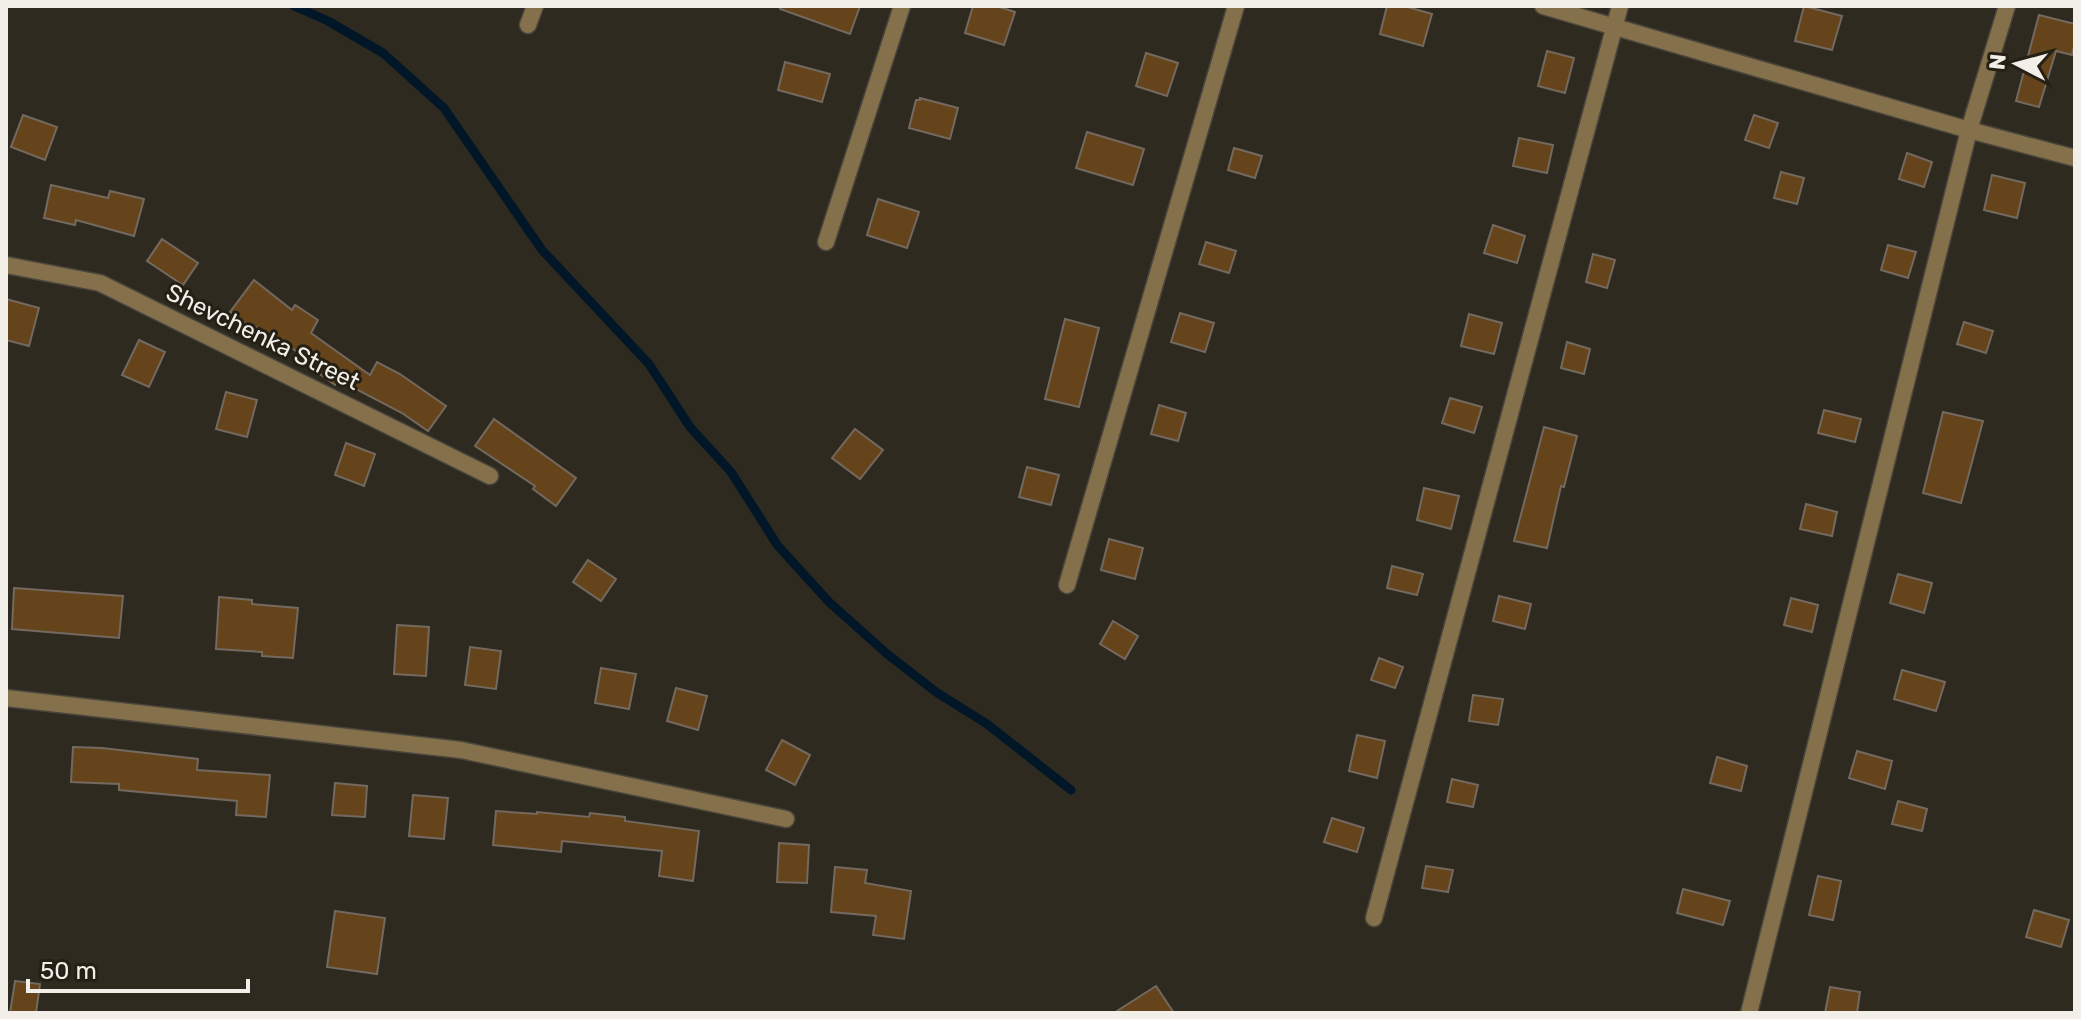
<svg xmlns="http://www.w3.org/2000/svg" width="2081" height="1019" viewBox="0 0 2081 1019" font-family="Rubik,sans-serif">
<style>
.lines{fill:none;stroke-linecap:round;stroke-linejoin:round}
.stream{stroke:#011727;stroke-width:9}
.building{fill:#65441b;stroke:#73695f;stroke-width:2}
.minor-casing{stroke:#4a463c;stroke-width:19}
.minor{stroke:#84704a;stroke-width:16}
.labels{text-anchor:middle;stroke-width:6;stroke-linejoin:round;paint-order:stroke}
.street-label{font-size:24px;fill:#f2efe8;stroke:#252016}
</style>
<rect width="100%" height="100%" fill="#2f2a20"/>
<g class="lines">
<polyline class="stream" points="294,6 328,21 383,53 444,108 542,250 649,364 690,427 731,472 778,546 829,602 886,653 936,692 987,724 1071,790"/>
</g>
<g class="building">
<polygon points="781,6 860,6 850,34 780,9"/>
<polygon points="973,6 996,6 1015,12 1004,45 965,33"/>
<polygon points="1387,6 1404,6 1432,14 1423,46 1380,34"/>
<polygon points="1804,6 1842,16 1832,50 1795,41"/>
<polygon points="2039,15 2075,24 2075,42 2072,55 2056,51 2039,107 2016,101"/>
<polygon points="1547,51 1574,58 1565,93 1538,86"/>
<polygon points="1146,53 1178,63 1167,96 1136,86"/>
<polygon points="785,62 830,74 822,102 778,90"/>
<polygon points="920,98 958,108 950,139 909,128 916,100 920,100"/>
<polygon points="23,115 57,127 45,160 11,147"/>
<polygon points="1754,115 1778,123 1769,148 1745,140"/>
<polygon points="1087,132 1144,149 1133,185 1076,168"/>
<polygon points="1519,138 1553,145 1547,173 1513,166"/>
<polygon points="1234,148 1262,156 1255,178 1228,170"/>
<polygon points="1907,153 1932,162 1924,187 1899,179"/>
<polygon points="1781,172 1804,178 1797,204 1774,198"/>
<polygon points="1992,175 2025,183 2017,218 1984,210"/>
<polygon points="51,185 108,198 110,191 144,199 134,236 76,220 75,225 44,218"/>
<polygon points="878,199 919,212 907,248 867,235"/>
<polygon points="1493,225 1525,236 1517,263 1484,253"/>
<polygon points="162,239 198,263 183,285 147,261"/>
<polygon points="1206,242 1236,251 1229,273 1199,264"/>
<polygon points="1888,245 1916,252 1908,278 1881,270"/>
<polygon points="1593,254 1615,260 1607,288 1586,282"/>
<polygon points="254,280 292,310 295,305 318,320 311,333 370,375 377,362 400,374 446,406 428,431 402,413 339,380 335,385 314,370 318,364 254,326 252,329 230,312"/>
<polygon points="6,299 39,308 29,346 6,340"/>
<polygon points="1180,313 1214,323 1205,352 1171,342"/>
<polygon points="1469,314 1502,323 1494,354 1461,346"/>
<polygon points="1065,319 1099,328 1079,407 1045,399"/>
<polygon points="1964,322 1993,331 1986,353 1957,344"/>
<polygon points="139,340 165,352 149,387 122,375"/>
<polygon points="1567,342 1590,349 1584,374 1561,368"/>
<polygon points="226,392 257,400 247,437 216,429"/>
<polygon points="1450,398 1482,407 1474,433 1442,423"/>
<polygon points="1159,405 1186,413 1178,441 1151,434"/>
<polygon points="1824,410 1861,419 1855,442 1818,433"/>
<polygon points="1943,412 1983,421 1961,503 1923,493"/>
<polygon points="494,419 576,478 556,506 533,489 535,486 475,446"/>
<polygon points="1544,427 1577,436 1564,487 1561,486 1547,548 1514,541"/>
<polygon points="855,429 883,450 860,479 832,458"/>
<polygon points="346,443 375,454 364,486 335,475"/>
<polygon points="1027,467 1059,475 1051,505 1019,497"/>
<polygon points="1424,488 1459,496 1451,529 1417,520"/>
<polygon points="1806,504 1837,512 1832,536 1800,529"/>
<polygon points="1109,539 1143,548 1135,579 1101,570"/>
<polygon points="588,560 616,579 601,601 573,582"/>
<polygon points="1392,566 1423,574 1417,595 1387,588"/>
<polygon points="1898,574 1932,583 1924,613 1890,603"/>
<polygon points="14,588 123,596 119,638 12,629"/>
<polygon points="1499,596 1531,604 1525,629 1493,621"/>
<polygon points="219,597 252,600 252,604 298,608 293,658 262,656 262,652 216,649"/>
<polygon points="1791,598 1818,605 1812,632 1784,625"/>
<polygon points="1113,621 1138,636 1125,659 1100,644"/>
<polygon points="397,625 429,627 426,676 394,674"/>
<polygon points="470,647 501,651 496,689 465,685"/>
<polygon points="1379,658 1403,667 1395,688 1371,680"/>
<polygon points="601,668 636,674 629,709 595,703"/>
<polygon points="1902,670 1945,682 1936,711 1894,699"/>
<polygon points="676,688 707,696 698,730 667,721"/>
<polygon points="1473,695 1503,699 1498,725 1469,721"/>
<polygon points="1357,735 1385,741 1377,778 1349,771"/>
<polygon points="782,740 810,755 795,785 766,770"/>
<polygon points="73,747 102,748 198,759 197,770 270,775 266,817 236,815 237,801 119,790 119,784 71,782"/>
<polygon points="1857,751 1892,761 1885,789 1849,778"/>
<polygon points="1717,757 1747,766 1741,791 1710,783"/>
<polygon points="1452,779 1478,785 1473,807 1447,802"/>
<polygon points="335,783 367,786 365,817 332,815"/>
<polygon points="413,795 448,798 444,839 409,836"/>
<polygon points="1898,801 1927,809 1922,831 1892,824"/>
<polygon points="496,811 537,814 537,812 589,817 590,813 625,817 625,821 699,831 693,881 659,876 662,851 562,841 561,852 493,845"/>
<polygon points="1332,818 1364,828 1357,852 1324,842"/>
<polygon points="779,843 809,845 807,883 777,882"/>
<polygon points="1426,866 1453,870 1448,892 1422,888"/>
<polygon points="835,867 867,870 865,883 911,891 904,939 873,935 876,916 831,912"/>
<polygon points="1818,876 1841,881 1833,920 1809,915"/>
<polygon points="1683,889 1730,901 1723,925 1677,913"/>
<polygon points="2034,910 2069,920 2061,947 2026,937"/>
<polygon points="335,911 385,918 377,974 327,967"/>
<polygon points="15,981 40,984 36,1013 10,1013"/>
<polygon points="1156,986 1174,1013 1114,1013"/>
<polygon points="1830,987 1860,992 1857,1013 1825,1013"/>
</g>
<g class="lines">
<defs>
<g id="minor">
<polyline points="1543,6 1969,130 2075,158"/>
<polyline points="528,25 535,6"/>
<polyline points="826,242 902,6"/>
<polyline points="6,265 100,283 490,476"/>
<polyline points="1067,585 1236,6"/>
<polyline points="6,698 461,750 786,819"/>
<polyline points="1374,918 1620,6"/>
<polyline points="1749,1013 1969,130 2007,6"/>
</g>
</defs>
<use href="#minor" class="minor-casing"/>
<use href="#minor" class="minor"/>
</g>
<g class="labels">
<g class="street-label">
<text transform="translate(263 337) rotate(26)" y="8">Shevchenka Street</text>
</g>
</g>
<rect width="2081" height="1019" fill="none" stroke="#f2efe8" stroke-width="16"/>
<g transform="translate(2017 64) rotate(276)" stroke="#252016" stroke-width="6" paint-order="stroke">
<path d="M0-6L14 30L0 20L-14 30Z" fill="#f2efe8"/>
<text y="-12" font-size="22" font-weight="bold" text-anchor="middle" fill="#f2efe8">N</text>
</g>
<path d="M28 979v12h220v-12" fill="none" stroke="#f2efe8" stroke-width="4"/>
<text x="40" y="979" font-size="24" fill="#f2efe8" stroke="#252016" stroke-width="6" paint-order="stroke">50 m</text>
</svg>
